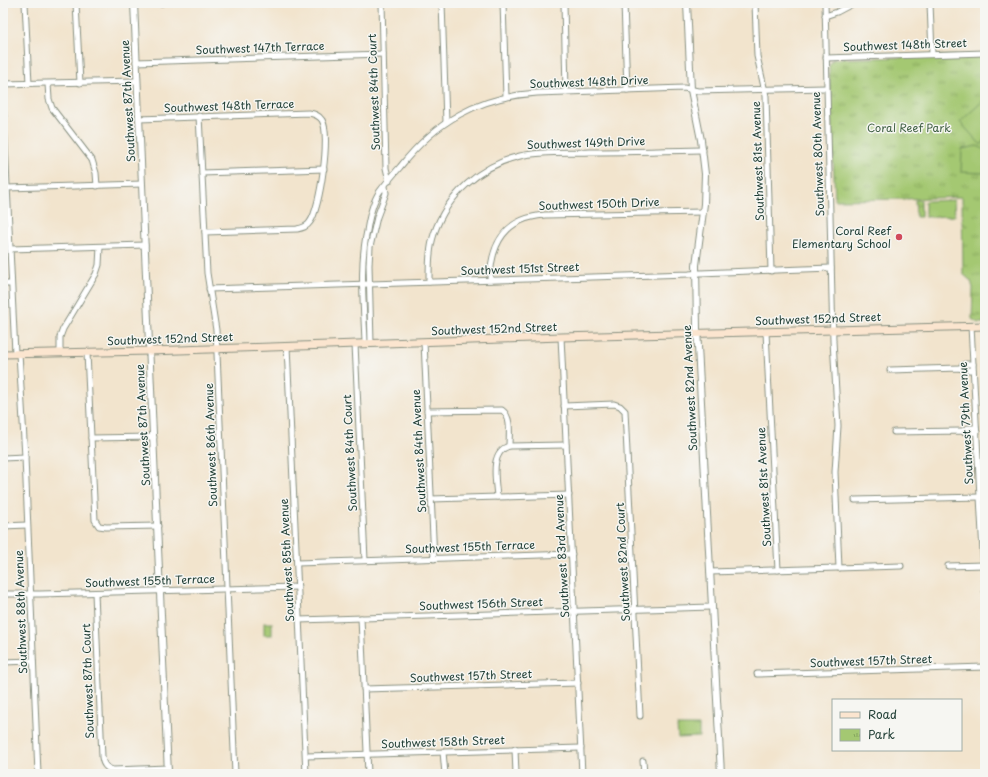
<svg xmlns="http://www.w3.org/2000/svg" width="988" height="777" viewBox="0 0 988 777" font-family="'Playpen Sans',sans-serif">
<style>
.park{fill:url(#park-tufts);stroke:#628253}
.pitch{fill:#a4c872;stroke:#628253}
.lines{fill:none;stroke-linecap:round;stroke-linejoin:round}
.minor-casing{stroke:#889080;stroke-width:7}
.tertiary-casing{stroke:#889080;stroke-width:8}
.secondary-casing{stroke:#889080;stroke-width:9}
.minor{stroke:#fff;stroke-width:5}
.tertiary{stroke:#fff;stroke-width:6}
.secondary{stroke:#fbe5cf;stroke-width:7}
.poi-dot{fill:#d1495b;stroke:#f6f6f2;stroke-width:1.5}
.labels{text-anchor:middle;stroke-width:3;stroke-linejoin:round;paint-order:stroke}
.street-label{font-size:11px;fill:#1f3d34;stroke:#f6f6f2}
.park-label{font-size:11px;fill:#406044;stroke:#f6f6f2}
.poi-label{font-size:11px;fill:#1f3d34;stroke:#f6f6f2;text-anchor:end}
</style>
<defs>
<pattern id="park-tufts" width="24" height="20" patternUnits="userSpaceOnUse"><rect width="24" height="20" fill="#a4c872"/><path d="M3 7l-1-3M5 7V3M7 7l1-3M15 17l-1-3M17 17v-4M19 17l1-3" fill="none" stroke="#85a45e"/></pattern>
</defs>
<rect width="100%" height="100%" fill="#f6f6f2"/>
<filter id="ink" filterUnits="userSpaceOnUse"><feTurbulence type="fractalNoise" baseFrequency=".025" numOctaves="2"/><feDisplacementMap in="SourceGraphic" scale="8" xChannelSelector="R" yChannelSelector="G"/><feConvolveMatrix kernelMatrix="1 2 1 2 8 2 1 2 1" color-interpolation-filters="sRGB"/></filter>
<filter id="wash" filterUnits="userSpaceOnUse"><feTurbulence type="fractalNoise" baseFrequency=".012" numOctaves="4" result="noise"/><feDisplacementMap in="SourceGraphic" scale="16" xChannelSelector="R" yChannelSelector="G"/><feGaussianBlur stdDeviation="0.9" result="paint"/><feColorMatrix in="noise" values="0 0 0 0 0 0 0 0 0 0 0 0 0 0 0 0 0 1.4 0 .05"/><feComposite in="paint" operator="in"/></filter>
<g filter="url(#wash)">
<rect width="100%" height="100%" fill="#f2e4cd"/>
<g class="park">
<polygon points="985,55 985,323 978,323 972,319 973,288 971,281 963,274 962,197 904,199 835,200 829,66 833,59"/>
<polygon points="915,200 921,200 921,217 916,217"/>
</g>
<g class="pitch">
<polygon points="985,99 985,140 981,145 960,122"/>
<polygon points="977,146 982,148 985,152 984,173 961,172 962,149"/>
<polygon points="954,200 955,216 925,217 925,201"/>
<rect x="264" y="623" width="8" height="12"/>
<polygon points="677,726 699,726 699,737 678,738"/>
</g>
</g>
<g filter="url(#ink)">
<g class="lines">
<defs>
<g id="minor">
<polyline points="25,3 29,84"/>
<polyline points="76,3 80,83"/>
<polyline points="382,3 386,168 389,181"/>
<polyline points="442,3 446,122"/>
<polyline points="503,3 506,97"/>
<polyline points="564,3 566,92"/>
<polyline points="624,3 627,90"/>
<polyline points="755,3 757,56 766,96 771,271"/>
<polyline points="825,3 833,341 838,426 835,472 839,568"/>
<polyline points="930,3 932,54"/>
<polyline points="134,4 162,3"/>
<polyline points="825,16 837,12 854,3"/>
<polyline points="826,58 985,53"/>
<polyline points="136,62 383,54"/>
<polyline points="3,84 137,81"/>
<polyline points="48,84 49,99 52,108 92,160 96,173 97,186"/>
<polyline points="3,101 15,353"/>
<polyline points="199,116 207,273 216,330 235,774"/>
<path d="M 139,119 L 309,113 C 314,114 319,115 322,120 C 331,134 320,209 310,222 C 307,227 302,228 297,229 L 205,232"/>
<polyline points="202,173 324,169"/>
<polyline points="7,188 142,184"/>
<polyline points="10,249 145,245"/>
<path d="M 490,280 C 491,243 505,218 545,215 L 703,212"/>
<path d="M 429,282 C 429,266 429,249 434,234 C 447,195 481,165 520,156 C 543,151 567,153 590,152 C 628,152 665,151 703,150"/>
<polyline points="3,284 11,284"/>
<polyline points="209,289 689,274 700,273 831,268"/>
<polyline points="971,326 985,591"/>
<polyline points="766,332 778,570"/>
<polyline points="561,337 582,774"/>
<polyline points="424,342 434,559"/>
<path d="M 365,343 C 364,307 359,267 367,231 C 369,218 373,201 380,191 C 386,183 393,175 400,167 C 436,121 478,97 537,93 L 684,88 L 698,91 L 826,88"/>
<polyline points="371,343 369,265 370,247 377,217 386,193 385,186"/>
<polyline points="355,344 365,560"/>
<polyline points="287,346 306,774"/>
<polyline points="19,353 25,457 38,774"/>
<polyline points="60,353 60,337 63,329 96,274 99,265 100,247"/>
<polyline points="87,353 95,520 99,526 106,527 158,526"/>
<polyline points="960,368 965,364 973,364"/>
<polyline points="890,370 960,368 965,370 973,370"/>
<polyline points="564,406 614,404 620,406 625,411 640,716"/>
<path d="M 427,411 L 502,410 C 512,417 509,435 509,446"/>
<polyline points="963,431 968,428 976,428"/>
<polyline points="894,432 963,431 967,433 977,432"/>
<polyline points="91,438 154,437"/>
<polyline points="3,458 25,457"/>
<path d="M 497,497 C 496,481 489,452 509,446 L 566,445"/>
<polyline points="431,499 569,495"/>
<polyline points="855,500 980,497"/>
<polyline points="3,526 27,525"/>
<polyline points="297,563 572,554"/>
<polyline points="948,566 984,565"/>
<polyline points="710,572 901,566"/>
<path d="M 95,593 L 102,757 C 103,765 106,768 113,770 L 168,768"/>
<polyline points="3,594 40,594 298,587"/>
<polyline points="361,618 368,774"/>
<polyline points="299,620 711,607"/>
<polyline points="3,662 33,661"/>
<polyline points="757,674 985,667"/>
<polyline points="364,689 578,683"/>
<polyline points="515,749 516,774"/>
<polyline points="443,752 445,774"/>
<polyline points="306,756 581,748"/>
<polyline points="643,761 644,774"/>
</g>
<g id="tertiary">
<polyline points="134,3 168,774"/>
<polyline points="687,3 691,90 701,140 705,174 704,204 696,265 697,328 721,774"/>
</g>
<polyline id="secondary" points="3,354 150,351 561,337 985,326"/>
</defs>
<use href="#minor" class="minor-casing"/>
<use href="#tertiary" class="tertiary-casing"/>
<use href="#secondary" class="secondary-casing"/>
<use href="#minor" class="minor"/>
<use href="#tertiary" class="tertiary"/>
<use href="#secondary" class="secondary"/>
</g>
</g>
<circle class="poi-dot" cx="899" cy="237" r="4"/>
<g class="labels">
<g class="street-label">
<text transform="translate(905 45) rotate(-2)" y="4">Southwest 148th Street</text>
<text transform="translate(260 48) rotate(-2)" y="4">Southwest 147th Terrace</text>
<text transform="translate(589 82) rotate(-2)" y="4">Southwest 148th Drive</text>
<text transform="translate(374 92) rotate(-92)" y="4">Southwest 84th Court</text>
<text transform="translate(128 101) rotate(-93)" y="4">Southwest 87th Avenue</text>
<text transform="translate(229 106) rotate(-2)" y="4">Southwest 148th Terrace</text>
<text transform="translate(586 143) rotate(-2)" y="4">Southwest 149th Drive</text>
<text transform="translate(818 154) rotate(-92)" y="4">Southwest 80th Avenue</text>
<text transform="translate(758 161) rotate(-92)" y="4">Southwest 81st Avenue</text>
<text transform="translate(599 204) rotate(-2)" y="4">Southwest 150th Drive</text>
<text transform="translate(520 269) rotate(-2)" y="4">Southwest 151st Street</text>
<text transform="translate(818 319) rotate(-2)" y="4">Southwest 152nd Street</text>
<text transform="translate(494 329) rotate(-2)" y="4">Southwest 152nd Street</text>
<text transform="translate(170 339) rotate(-2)" y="4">Southwest 152nd Street</text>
<text transform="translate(690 388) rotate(-93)" y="4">Southwest 82nd Avenue</text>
<text transform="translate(966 423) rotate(-93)" y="4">Southwest 79th Avenue</text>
<text transform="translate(143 425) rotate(-93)" y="4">Southwest 87th Avenue</text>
<text transform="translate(211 445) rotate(-92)" y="4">Southwest 86th Avenue</text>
<text transform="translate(419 451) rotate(-93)" y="4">Southwest 84th Avenue</text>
<text transform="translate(350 453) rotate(-93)" y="4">Southwest 84th Court</text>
<text transform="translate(764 487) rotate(-93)" y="4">Southwest 81st Avenue</text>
<text transform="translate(470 547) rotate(-2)" y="4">Southwest 155th Terrace</text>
<text transform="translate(562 556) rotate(-93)" y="4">Southwest 83rd Avenue</text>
<text transform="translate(287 560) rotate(-93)" y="4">Southwest 85th Avenue</text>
<text transform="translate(623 562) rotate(-93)" y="4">Southwest 82nd Court</text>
<text transform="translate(150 581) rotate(-2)" y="4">Southwest 155th Terrace</text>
<text transform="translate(481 604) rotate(-2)" y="4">Southwest 156th Street</text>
<text transform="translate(21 612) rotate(-92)" y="4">Southwest 88th Avenue</text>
<text transform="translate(871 661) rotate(-2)" y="4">Southwest 157th Street</text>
<text transform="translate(471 676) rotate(-2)" y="4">Southwest 157th Street</text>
<text transform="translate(88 681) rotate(-92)" y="4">Southwest 87th Court</text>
<text transform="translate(443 742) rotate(-2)" y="4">Southwest 158th Street</text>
</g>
<g class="park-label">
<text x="909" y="132">Coral Reef Park</text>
</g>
<g class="poi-label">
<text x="891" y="235">Coral Reef<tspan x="891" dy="13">Elementary School</tspan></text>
</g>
</g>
<rect width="988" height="777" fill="none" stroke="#f6f6f2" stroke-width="16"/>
<rect x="832" y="699" width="130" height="52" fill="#f6f6f2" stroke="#a0aca6"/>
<rect x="840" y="712" width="20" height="6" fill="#fbe5cf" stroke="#a0aca6"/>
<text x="868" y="719" font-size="12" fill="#1f3d34">Road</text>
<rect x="840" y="729" width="20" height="12" fill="url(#park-tufts)" stroke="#a0aca6"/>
<text x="868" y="739" font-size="12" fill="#1f3d34">Park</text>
</svg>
